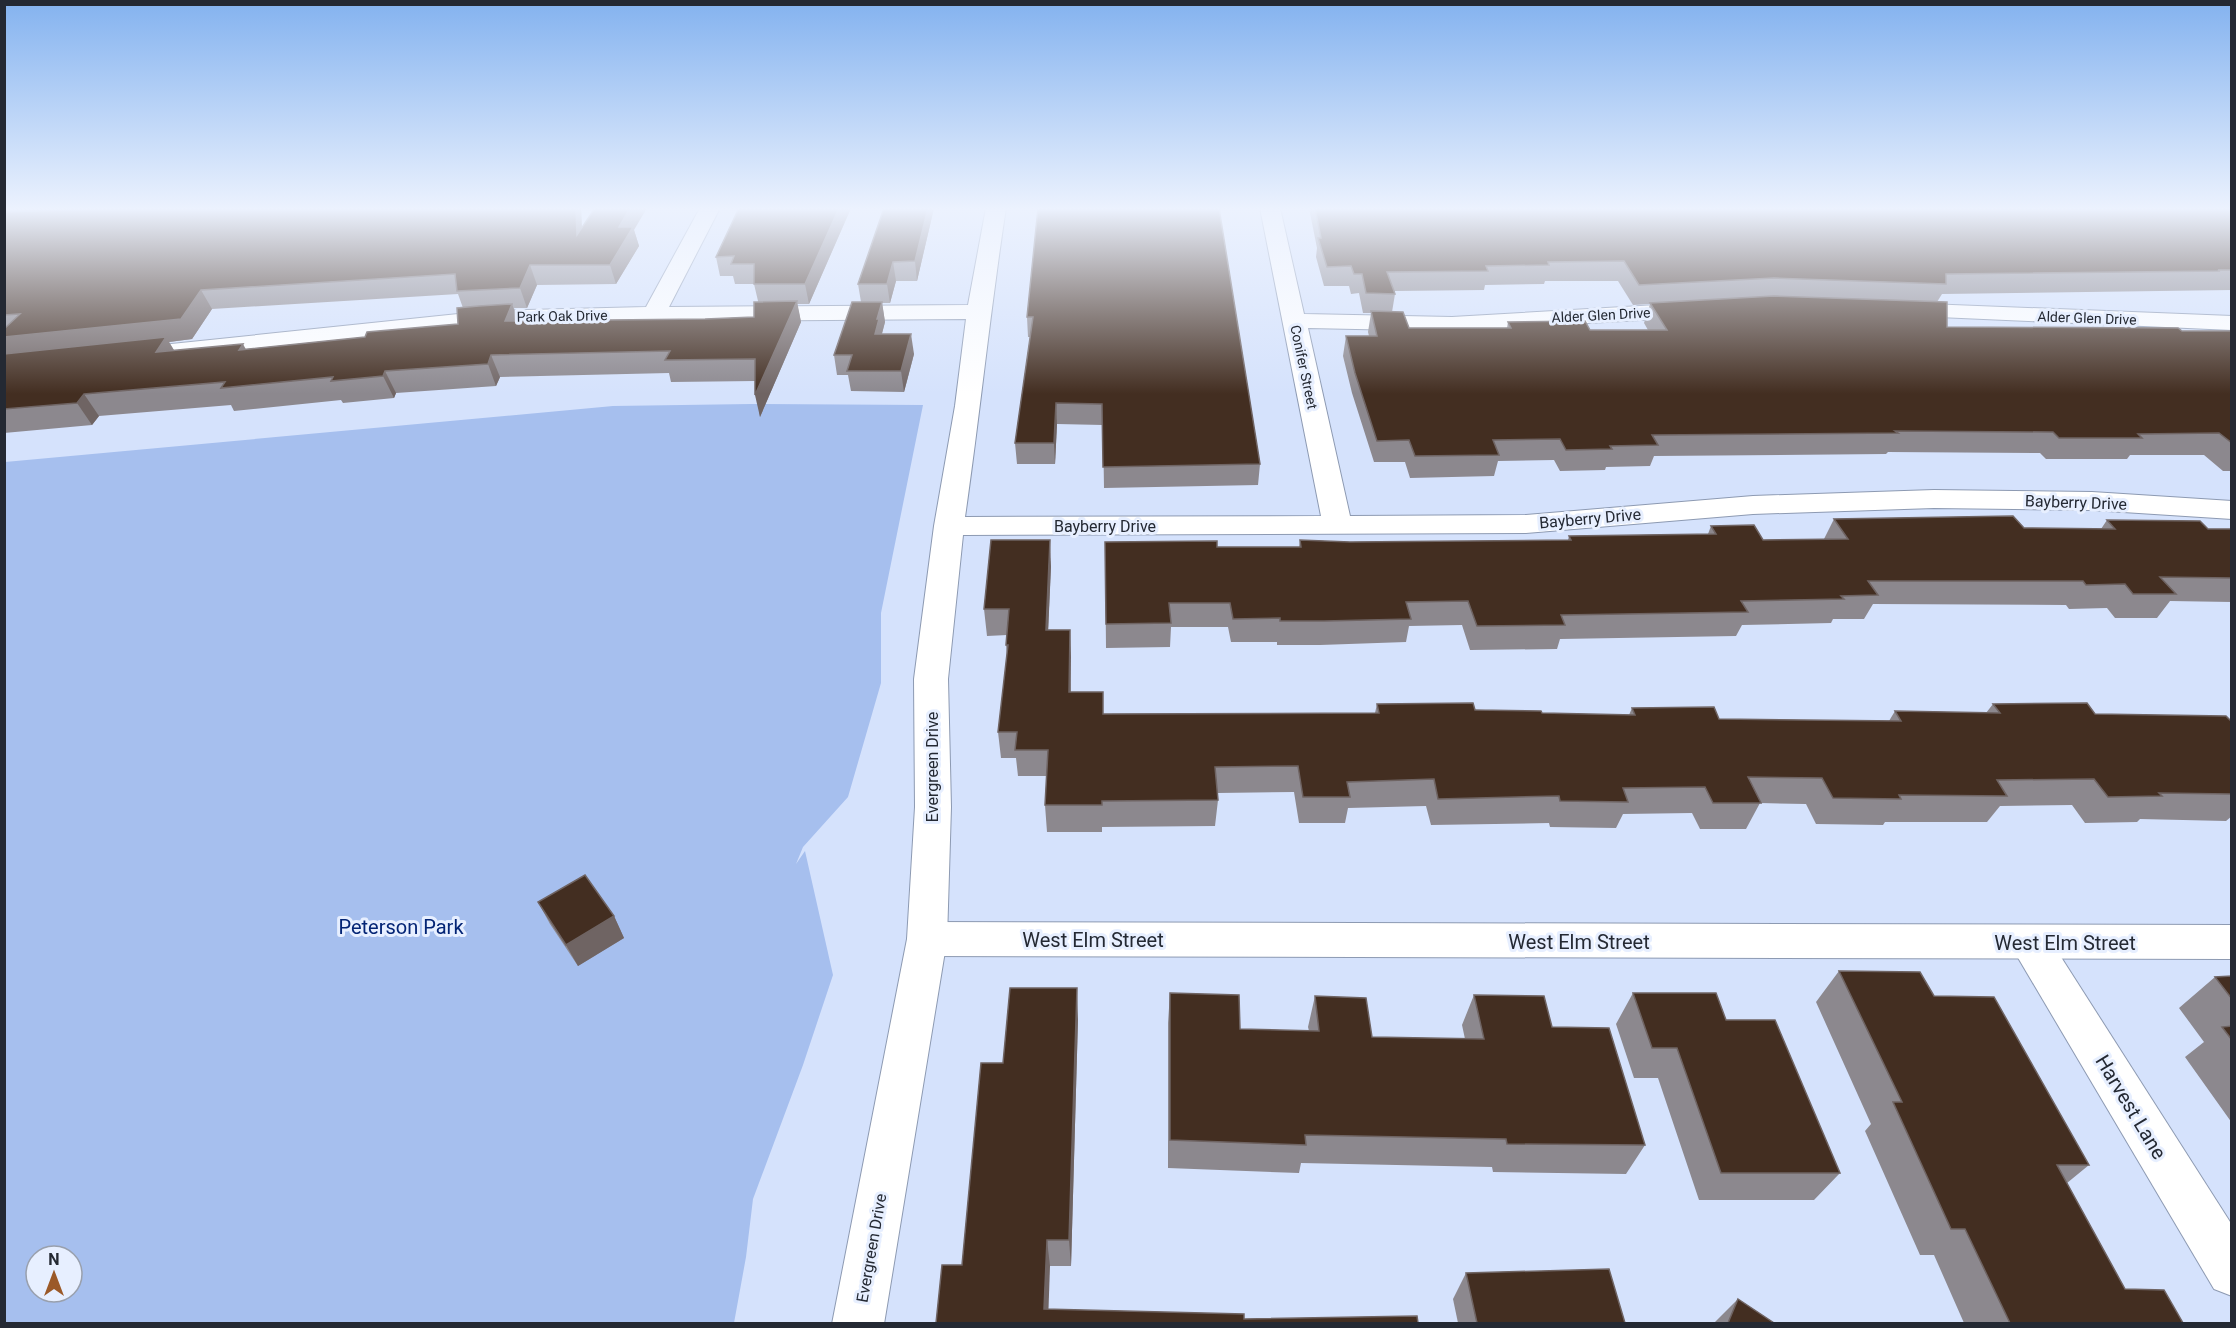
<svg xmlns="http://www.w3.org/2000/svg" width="2236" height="1328" viewBox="0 0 2236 1328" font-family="Roboto,sans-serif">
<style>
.green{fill:#a6bfee;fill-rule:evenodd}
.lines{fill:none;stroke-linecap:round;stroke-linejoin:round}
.street-casing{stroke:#8d9ab2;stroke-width:2}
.secondary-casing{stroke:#8d9ab2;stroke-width:2}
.street{fill:#fff;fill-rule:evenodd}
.secondary{fill:#fff;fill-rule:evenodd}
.wall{fill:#8c888e;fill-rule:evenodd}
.shaded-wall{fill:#6f6463}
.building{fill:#432e21;stroke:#6f6463;stroke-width:1.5}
.labels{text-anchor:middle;stroke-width:6;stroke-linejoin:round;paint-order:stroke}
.far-street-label{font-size:14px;fill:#242933;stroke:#e7efff}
.street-label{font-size:16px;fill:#242933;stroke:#e7efff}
.near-park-label{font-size:20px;fill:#032475;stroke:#e7efff}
.near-street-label{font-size:20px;fill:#242933;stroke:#e7efff}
</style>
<rect width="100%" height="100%" fill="#d5e2fc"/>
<path class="green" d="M 751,404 L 923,405 L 881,613 L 881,683 L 848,797 L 803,847 L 796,864 L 805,851 L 833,975 L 803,1065 L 753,1199 L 746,1257 L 734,1323 L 5,1324 L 5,462 L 613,406 ZM 36,1256 L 72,1256 L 72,1292 L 36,1292 Z"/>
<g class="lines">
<defs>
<g id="street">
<path d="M 700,208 L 720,208 L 669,307 L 968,305 L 986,208 L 1006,208 C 990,311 980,414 965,517 L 1321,516 L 1260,208 L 1280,208 L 1304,314 L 1452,317 L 1692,303 L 1700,305 L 1704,310 L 1700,315 L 1692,317 L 1452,331 L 1308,328 L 1350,516 L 1526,515 L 1753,496 L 1934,490 L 2092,492 L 2232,501 L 2232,519 L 2092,510 L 1934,508 L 1753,514 L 1526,533 L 963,535 L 948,679 L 951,807 L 947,939 L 884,1324 L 832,1324 L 907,939 L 915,807 L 914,679 L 934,526 L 955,406 L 966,319 L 553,322 L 487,325 L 152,360 L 143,358 L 140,353 L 143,348 L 152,346 L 487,311 L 646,307 Z"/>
<polygon points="1902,303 2232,316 2232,330 1894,315 1890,310 1894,305"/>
<polygon points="2031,926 2045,932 2232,1225 2232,1296 2214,1289 2017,956 2011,944 2017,932"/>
</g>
<polygon id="secondary" points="927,922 2232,925 2232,959 927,956 913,951 907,939 913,927"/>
</defs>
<use href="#street" class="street-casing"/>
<use href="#secondary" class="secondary-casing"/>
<use href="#street" class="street"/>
<use href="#secondary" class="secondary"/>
</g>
<g class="wall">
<path d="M 4,208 L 581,208 L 582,228 L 634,230 L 639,246 L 616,284 L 537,285 L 527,308 L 514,308 L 518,321 L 705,319 L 754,317 L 758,301 L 754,284 L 735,284 L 733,276 L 720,276 L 716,257 L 851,208 L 809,304 L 797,304 L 801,322 L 760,417 L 755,381 L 671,382 L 669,373 L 500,377 L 496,386 L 396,393 L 394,398 L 343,403 L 341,400 L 234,411 L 231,405 L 99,416 L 92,425 L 4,433 L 4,354 L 7,353 L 4,350 ZM 458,294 L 463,308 L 458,324 L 365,337 L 246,349 L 174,350 L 169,342 L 192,339 L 212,309 Z"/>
<polygon points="882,208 934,208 917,281 896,281 890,303 882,303 885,322 882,334 914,354 904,392 851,391 848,375 837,375 834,355 861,302 858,284 883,213"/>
<polygon points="1038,208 1260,464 1258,485 1104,488 1103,425 1057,424 1055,464 1017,464 1015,443 1030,337 1028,337 1027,317"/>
<path d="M 1309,208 L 2232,208 L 2232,290 L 1942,294 L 1937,302 L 1947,327 L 2182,331 L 2232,331 L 2232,471 L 2223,471 L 2204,455 L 2130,455 L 2127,459 L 2046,459 L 2040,453 L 1888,452 L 1886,454 L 1654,456 L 1650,466 L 1606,467 L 1605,470 L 1560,471 L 1554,460 L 1498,461 L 1494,476 L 1410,478 L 1405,462 L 1374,462 L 1352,393 L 1343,356 L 1346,336 L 1369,336 L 1368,332 L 1371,313 L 1363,313 L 1359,293 L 1351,294 L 1349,286 L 1324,286 L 1316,257 L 1317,248 ZM 1545,281 L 1618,281 L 1633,305 L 1650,304 L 1644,323 L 1648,330 L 1590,330 L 1508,322 L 1507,328 L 1409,328 L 1392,312 L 1395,294 L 1395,291 L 1484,290 L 1485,285 L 1544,284 Z"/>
<polygon points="1834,519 2024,528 2101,529 2107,520 2208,529 2232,529 2232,602 2170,601 2157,618 2115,618 2107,608 2069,609 2066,605 1873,604 1864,619 1833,619 1831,623 1742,625 1736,636 1560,639 1557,649 1470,650 1462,625 1409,626 1406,642 1320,645 1277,645 1277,642 1231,642 1228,627 1171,627 1170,647 1106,648 1105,542 1217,547 1299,547 1300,540 1350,542 1568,540 1569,536 1708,534 1711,526 1763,540 1824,539"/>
<polygon points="1051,566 1048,630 1070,630 1071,692 1103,692 1103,714 1375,713 1377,704 1542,713 1629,715 1632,708 1719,719 1889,721 1895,711 1986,713 1993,704 2095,714 2232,722 2232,816 2226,821 2140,819 2137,822 2085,823 2072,805 2000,806 1987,822 1885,822 1883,825 1816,824 1806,804 1760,803 1746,829 1700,829 1692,813 1623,814 1616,828 1550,827 1549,823 1431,825 1426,806 1348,808 1345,823 1299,823 1294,792 1217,793 1218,800 1215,826 1102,827 1102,832 1047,832 1045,805 1047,776 1018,776 1016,758 1001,758 998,732 1007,656 1006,645 1007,635 987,636 984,609"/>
<polygon points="538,902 614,916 624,938 578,966 550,924"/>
<polygon points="1839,971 1934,996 2089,1165 2067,1183 2125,1289 2183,1323 1964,1323 1934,1255 1920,1255 1865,1131 1871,1124 1816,1002"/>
<polygon points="2232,976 2232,1123 2185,1057 2204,1042 2179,1008 2215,977"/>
<polygon points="1170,993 1240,1029 1309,1031 1308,1027 1315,996 1372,1037 1465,1039 1462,1025 1474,995 1552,1027 1645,1145 1626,1174 1493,1172 1492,1167 1301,1163 1299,1173 1168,1168 1168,1023"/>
<polygon points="1633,993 1840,1173 1814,1200 1699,1200 1658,1078 1634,1078 1616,1024"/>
<polygon points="1078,1019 1071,1266 1050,1266 936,1323 962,1265 1003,1063"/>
<polygon points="1466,1273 1625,1323 1458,1323 1453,1299"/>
<polygon points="1738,1299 1774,1323 1714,1323"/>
</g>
<g class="shaded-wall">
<polygon points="576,208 581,208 583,254 577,235"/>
<polygon points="630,208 647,208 634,230 639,246 616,284 610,265 619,227"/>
<polygon points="839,208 851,208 809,304 805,284"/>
<polygon points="928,208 934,208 917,281 915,261"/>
<polygon points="893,262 896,281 890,303 887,284"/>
<polygon points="530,265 537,285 527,308 520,288"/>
<polygon points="201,290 212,309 192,339 169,342 179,359 10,358 4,350 4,337"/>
<polygon points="797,301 801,322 760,417 755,395"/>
<polygon points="882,302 885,322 882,333 882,339 875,334 877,319"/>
<polygon points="512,304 520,326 505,321"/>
<polygon points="911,334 914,354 904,392 901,371"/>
<polygon points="243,344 255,366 239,350"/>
<polygon points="491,355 500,377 496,386 488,364"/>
<polygon points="385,371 396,393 394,398 383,376"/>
<polygon points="84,394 99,416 92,425 77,403"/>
<polygon points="1056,403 1057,424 1055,464 1054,443"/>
<polygon points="1050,540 1051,566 1047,657 1046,630"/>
<polygon points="1070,630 1071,657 1070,718 1069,692"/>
<polygon points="614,916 624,938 578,966 566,945"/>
<polygon points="1077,988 1078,1019 1071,1266 1069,1240"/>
<polygon points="1047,1240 1050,1266 1048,1323 1044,1309"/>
</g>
<g class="building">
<polygon points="127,208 576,208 577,235 595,208 630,208 619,227 633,227 610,265 530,265 520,288 457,291 455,274 201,290 181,319 4,337 4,329 20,314 4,315 4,212"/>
<polygon points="739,208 839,208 805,284 754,284 754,264 731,264 734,256 716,257"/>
<polygon points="884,208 928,208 915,261 893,262 887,284 858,284"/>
<polygon points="1038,208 1219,208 1260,464 1103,467 1102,404 1056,403 1054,443 1015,443 1033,317 1027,317"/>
<polygon points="1315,208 2232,208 2232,270 2218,270 2220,271 1946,274 1946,284 1774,278 1639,285 1624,261 1548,262 1549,265 1486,266 1488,271 1387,272 1395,294 1366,293 1362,274 1354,274 1351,266 1327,267 1318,238 1321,238"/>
<polygon points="1774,296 1947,302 1947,327 2178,328 2182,331 2232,331 2232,443 2219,433 2138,434 2142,438 2059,438 2053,432 1895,431 1898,433 1652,435 1658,445 1610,446 1612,449 1566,450 1560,439 1493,440 1499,455 1415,456 1409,440 1377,441 1355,373 1346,336 1377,336 1371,311 1403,312 1409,328 1511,328 1508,322 1585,321 1590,330 1667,330 1650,303"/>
<polygon points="797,301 755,395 755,359 665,360 670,351 491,355 488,364 385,371 383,376 331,381 333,377 221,388 225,382 84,394 77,403 4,409 4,354 166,337 156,352 243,344 239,350 365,337 367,332 458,324 457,308 479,306 512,304 505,321 705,319 754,317 754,302"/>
<polygon points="852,302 882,302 877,319 879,319 875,334 911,334 901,371 847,371 852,355 834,355"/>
<polygon points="2013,516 2024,528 2115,529 2107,520 2200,521 2208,529 2232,529 2232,578 2160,577 2176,594 2133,594 2125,584 2086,585 2083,581 1868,581 1878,595 1841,596 1844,599 1741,601 1748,612 1561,615 1565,625 1477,626 1468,601 1406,602 1411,619 1324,621 1280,621 1280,618 1233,619 1230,603 1169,603 1171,623 1106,624 1105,542 1217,541 1217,547 1301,547 1300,540 1350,542 1571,540 1569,536 1716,534 1711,526 1754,525 1763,540 1848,539 1834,519"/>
<polygon points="991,540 1050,540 1046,630 1070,630 1069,692 1103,692 1103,714 1379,713 1377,704 1473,703 1475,710 1541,711 1542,713 1635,715 1632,708 1714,707 1719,719 1901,721 1895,711 2000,713 1993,704 2087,703 2095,714 2226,716 2232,722 2232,794 2159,793 2162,796 2108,797 2094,779 1997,780 2007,796 1899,795 1901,799 1833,798 1822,778 1748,777 1761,803 1713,803 1705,787 1623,788 1628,802 1560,801 1559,796 1438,799 1434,779 1347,782 1350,797 1303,797 1298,766 1215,767 1218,800 1102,801 1102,805 1045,805 1048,750 1015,750 1017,732 998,732 1008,645 1006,645 1009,609 984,609"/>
<polygon points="585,875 614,916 566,945 538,902"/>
<polygon points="1839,971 1920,972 1934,996 1994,997 2089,1165 2057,1165 2125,1289 2164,1290 2183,1323 2010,1323 1965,1229 1951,1229 1893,1102 1902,1102"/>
<polygon points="2232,976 2232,999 2215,977"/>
<polygon points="1010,988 1077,988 1069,1240 1047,1240 1044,1309 1244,1314 1244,1319 1417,1316 1418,1323 936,1323 942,1265 962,1265 981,1063 1003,1063"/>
<polygon points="1170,993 1239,995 1240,1029 1319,1031 1315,996 1366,998 1372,1037 1484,1039 1474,995 1544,996 1552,1027 1609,1028 1645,1145 1507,1144 1506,1139 1305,1135 1306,1145 1170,1140"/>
<polygon points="1633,993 1716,993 1726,1020 1775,1020 1840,1173 1721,1173 1677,1048 1652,1048"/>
<polygon points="2232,1026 2232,1040 2222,1027"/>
<polygon points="1609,1269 1625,1323 1477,1323 1466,1273"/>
<polygon points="1738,1299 1774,1323 1728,1323"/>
</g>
<linearGradient id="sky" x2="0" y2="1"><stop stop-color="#83b2ef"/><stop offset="0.53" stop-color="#ecf2fe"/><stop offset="1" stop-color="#ecf2fe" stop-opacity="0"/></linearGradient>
<rect width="2236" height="394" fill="url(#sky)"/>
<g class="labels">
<g class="far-street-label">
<text transform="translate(1601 315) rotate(-3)" y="5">Alder Glen Drive</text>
<text transform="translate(562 316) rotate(-1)" y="5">Park Oak Drive</text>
<text transform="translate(2087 318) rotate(2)" y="5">Alder Glen Drive</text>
<text transform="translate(1304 367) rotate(78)" y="5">Conifer Street</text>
</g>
<g class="street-label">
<text transform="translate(2076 502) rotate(2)" y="6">Bayberry Drive</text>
<text transform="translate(1590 518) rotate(-5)" y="6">Bayberry Drive</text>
<text x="1105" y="532">Bayberry Drive</text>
<text transform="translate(932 767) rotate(-90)" y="6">Evergreen Drive</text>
<text transform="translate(871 1248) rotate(-80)" y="6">Evergreen Drive</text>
</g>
<g class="near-park-label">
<text x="401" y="934">Peterson Park</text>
</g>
<g class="near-street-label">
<text x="1093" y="947">West Elm Street</text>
<text x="1579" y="949">West Elm Street</text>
<text x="2065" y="950">West Elm Street</text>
<text transform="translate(2131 1107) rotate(59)" y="7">Harvest Lane</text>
</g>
</g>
<rect width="2236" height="1328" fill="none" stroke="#242933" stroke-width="12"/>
<g transform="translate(54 1274)"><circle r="28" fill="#e7efff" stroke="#99a0ad" stroke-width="1.5"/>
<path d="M0-4.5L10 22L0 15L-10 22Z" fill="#9b5928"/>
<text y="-9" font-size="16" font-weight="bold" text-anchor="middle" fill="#242933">N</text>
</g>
</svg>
